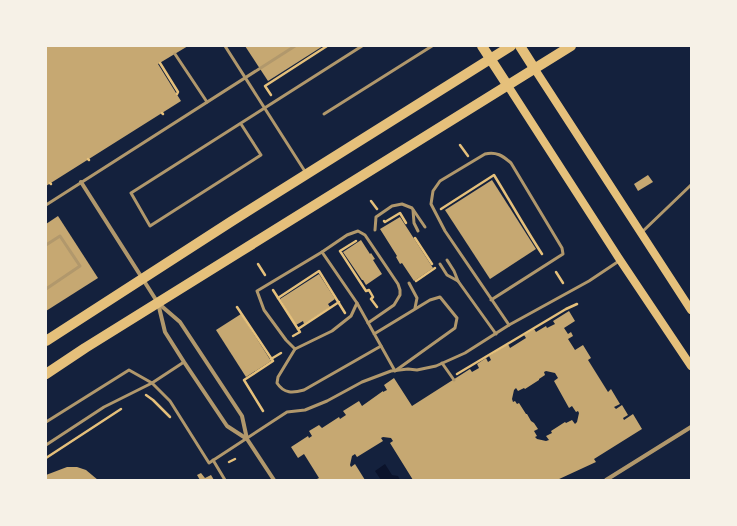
<svg xmlns="http://www.w3.org/2000/svg" width="737" height="526" viewBox="0 0 737 526" font-family="Merriweather,serif">
<style>
.water{fill:#0b132b}
.building{fill:#c6a872;fill-rule:evenodd}
.lines{fill:none;stroke-linecap:round;stroke-linejoin:round}
.path{stroke:#e5c07b;stroke-width:2.5}
.service{stroke:#b1986c;stroke-width:3}
.minor{stroke:#b1986c;stroke-width:4}
.secondary{stroke:#e5c07b;stroke-width:8}
.primary{stroke:#e5c07b;stroke-width:10}
</style>
<rect width="100%" height="100%" fill="#14213d"/>
<polygon class="water" points="385,464 392,475 398,476 400,480 381,480 375,471"/>
<g class="building">
<polygon points="46,46 188,46 158,64 181,101 46,186"/>
<polygon points="245,46 323,46 268,81"/>
<polygon points="648,175 653,182 638,191 634,184"/>
<polygon points="492,180 536,249 490,279 445,210"/>
<polygon points="58,216 98,278 46,311 46,224"/>
<polygon points="400,217 433,268 414,281 402,263 400,264 396,257 397,256 380,229"/>
<polygon points="361,240 370,254 371,253 375,259 373,260 382,274 366,285 363,280 362,280 343,252"/>
<polygon points="319,274 335,299 328,304 330,307 304,324 303,321 296,325 280,299"/>
<path d="M 569,311 L 575,321 L 564,328 L 568,334 L 571,332 L 573,336 L 568,339 L 575,350 L 583,345 L 591,358 L 588,360 L 608,392 L 611,389 L 620,404 L 614,407 L 616,409 L 622,405 L 628,415 L 623,418 L 624,420 L 633,414 L 642,429 L 594,459 L 596,462 L 557,480 L 413,480 L 390,443 L 393,441 L 391,438 L 383,437 L 381,438 L 383,441 L 357,457 L 355,454 L 352,456 L 350,465 L 351,467 L 355,464 L 365,480 L 315,480 L 319,478 L 304,454 L 298,458 L 291,447 L 308,436 L 309,438 L 312,436 L 309,431 L 319,425 L 322,428 L 339,417 L 340,419 L 346,415 L 343,411 L 359,401 L 362,406 L 383,391 L 383,392 L 387,390 L 384,385 L 394,378 L 412,406 L 470,369 L 472,372 L 479,368 L 477,364 L 486,358 L 488,362 L 491,360 L 489,356 L 508,344 L 510,348 L 526,338 L 524,335 L 534,329 L 536,332 L 546,326 L 547,328 L 555,324 L 553,321 ZM 546,371 L 555,373 L 558,378 L 554,381 L 569,408 L 572,406 L 576,412 L 578,411 L 579,413 L 577,422 L 575,424 L 572,420 L 566,423 L 565,422 L 551,431 L 552,433 L 546,436 L 549,440 L 546,441 L 537,439 L 535,437 L 537,436 L 534,431 L 538,429 L 534,423 L 531,421 L 527,414 L 526,414 L 519,403 L 517,404 L 515,401 L 513,402 L 512,399 L 514,390 L 516,388 L 518,391 L 524,388 L 525,389 L 539,380 L 539,379 L 545,375 L 544,372 Z"/>
<polygon points="241,314 271,361 246,377 216,330"/>
<polygon points="67,467 77,467 86,470 98,480 46,480 46,475"/>
<polygon points="201,473 205,478 211,475 214,480 200,480 197,475"/>
</g>
<g class="lines">
<g class="path">
<polyline points="160,63 178,92 177,94"/>
<polyline points="271,95 265,86 327,46"/>
<polyline points="162,113 163,114"/>
<polyline points="460,145 468,156"/>
<polyline points="88,159 89,160"/>
<polyline points="50,183 51,184"/>
<polyline points="371,201 377,209"/>
<path d="M 441,209 L 494,175 C 510,201 525,228 542,254"/>
<polyline points="384,221 385,222 400,213 406,223"/>
<polyline points="415,238 432,264"/>
<polyline points="356,241 340,251 366,291 369,290 373,297 371,299 377,307"/>
<polyline points="258,264 265,275"/>
<polyline points="556,272 563,283"/>
<polyline points="416,281 435,268"/>
<polyline points="273,290 298,329 339,302"/>
<polyline points="278,298 319,271 345,313"/>
<polyline points="237,307 273,361 244,380 263,411"/>
<polyline points="293,336 300,332 298,329"/>
<polyline points="271,359 281,353"/>
<polyline points="457,374 566,309 577,304"/>
<polyline points="146,395 153,400 170,417"/>
<polyline points="46,458 121,409"/>
<polyline points="229,462 235,459"/>
</g>
<g class="service">
<polyline points="225,46 306,173"/>
<polyline points="175,54 207,102"/>
<polyline points="324,114 432,46"/>
<polyline points="241,124 261,155 150,226 131,193 362,46"/>
<polyline points="46,205 295,46"/>
<polyline points="413,210 414,223 418,231"/>
<polyline points="375,230 376,217 392,206 402,204 412,208 425,227"/>
<polyline points="642,232 691,185"/>
<polyline points="46,245 60,236 80,266 46,289"/>
<polygon points="322,252 357,303 351,316 332,331 295,349 286,340 264,310 257,291"/>
<polyline points="322,252 347,235 358,231 365,235 398,284 400,290 400,295 394,305 368,323"/>
<polyline points="447,260 454,271 458,281 496,334"/>
<polyline points="440,264 447,275 458,281"/>
<polyline points="409,283 417,298 415,308"/>
<path d="M 491,300 L 563,254 L 562,248 L 511,163 C 503,156 496,151 485,154 L 440,181 L 433,191 L 431,204 L 445,231 L 509,325"/>
<polyline points="357,303 395,371 455,328 457,318 440,297 430,300 374,334"/>
<path d="M 295,349 L 278,377 L 277,383 C 284,394 293,393 304,390 L 381,346"/>
<polyline points="442,363 454,380"/>
<polyline points="46,422 129,370 152,383 170,401 209,463 287,412 305,410 327,401 362,382 391,371 408,369 417,370 436,366 465,353 509,325 589,281 619,261"/>
<polyline points="46,445 104,407 152,383 184,362"/>
<polyline points="213,460 225,480"/>
</g>
<g class="minor">
<polyline points="81,182 158,303 180,322 242,416 247,439 274,480"/>
<polyline points="158,303 165,332 184,362 227,426 247,439"/>
<polyline points="606,480 691,427"/>
</g>
<g class="secondary">
<polyline points="534,68 691,310"/>
<polyline points="508,86 620,260 691,366"/>
</g>
<g class="primary">
<polyline points="482,46 508,86"/>
<polyline points="520,46 534,68"/>
<polyline points="46,341 232,221 511,46"/>
<polyline points="46,374 85,348 571,46"/>
</g>
</g>
<rect width="737" height="526" fill="none" stroke="#f6f1e7" stroke-width="94"/>
</svg>
